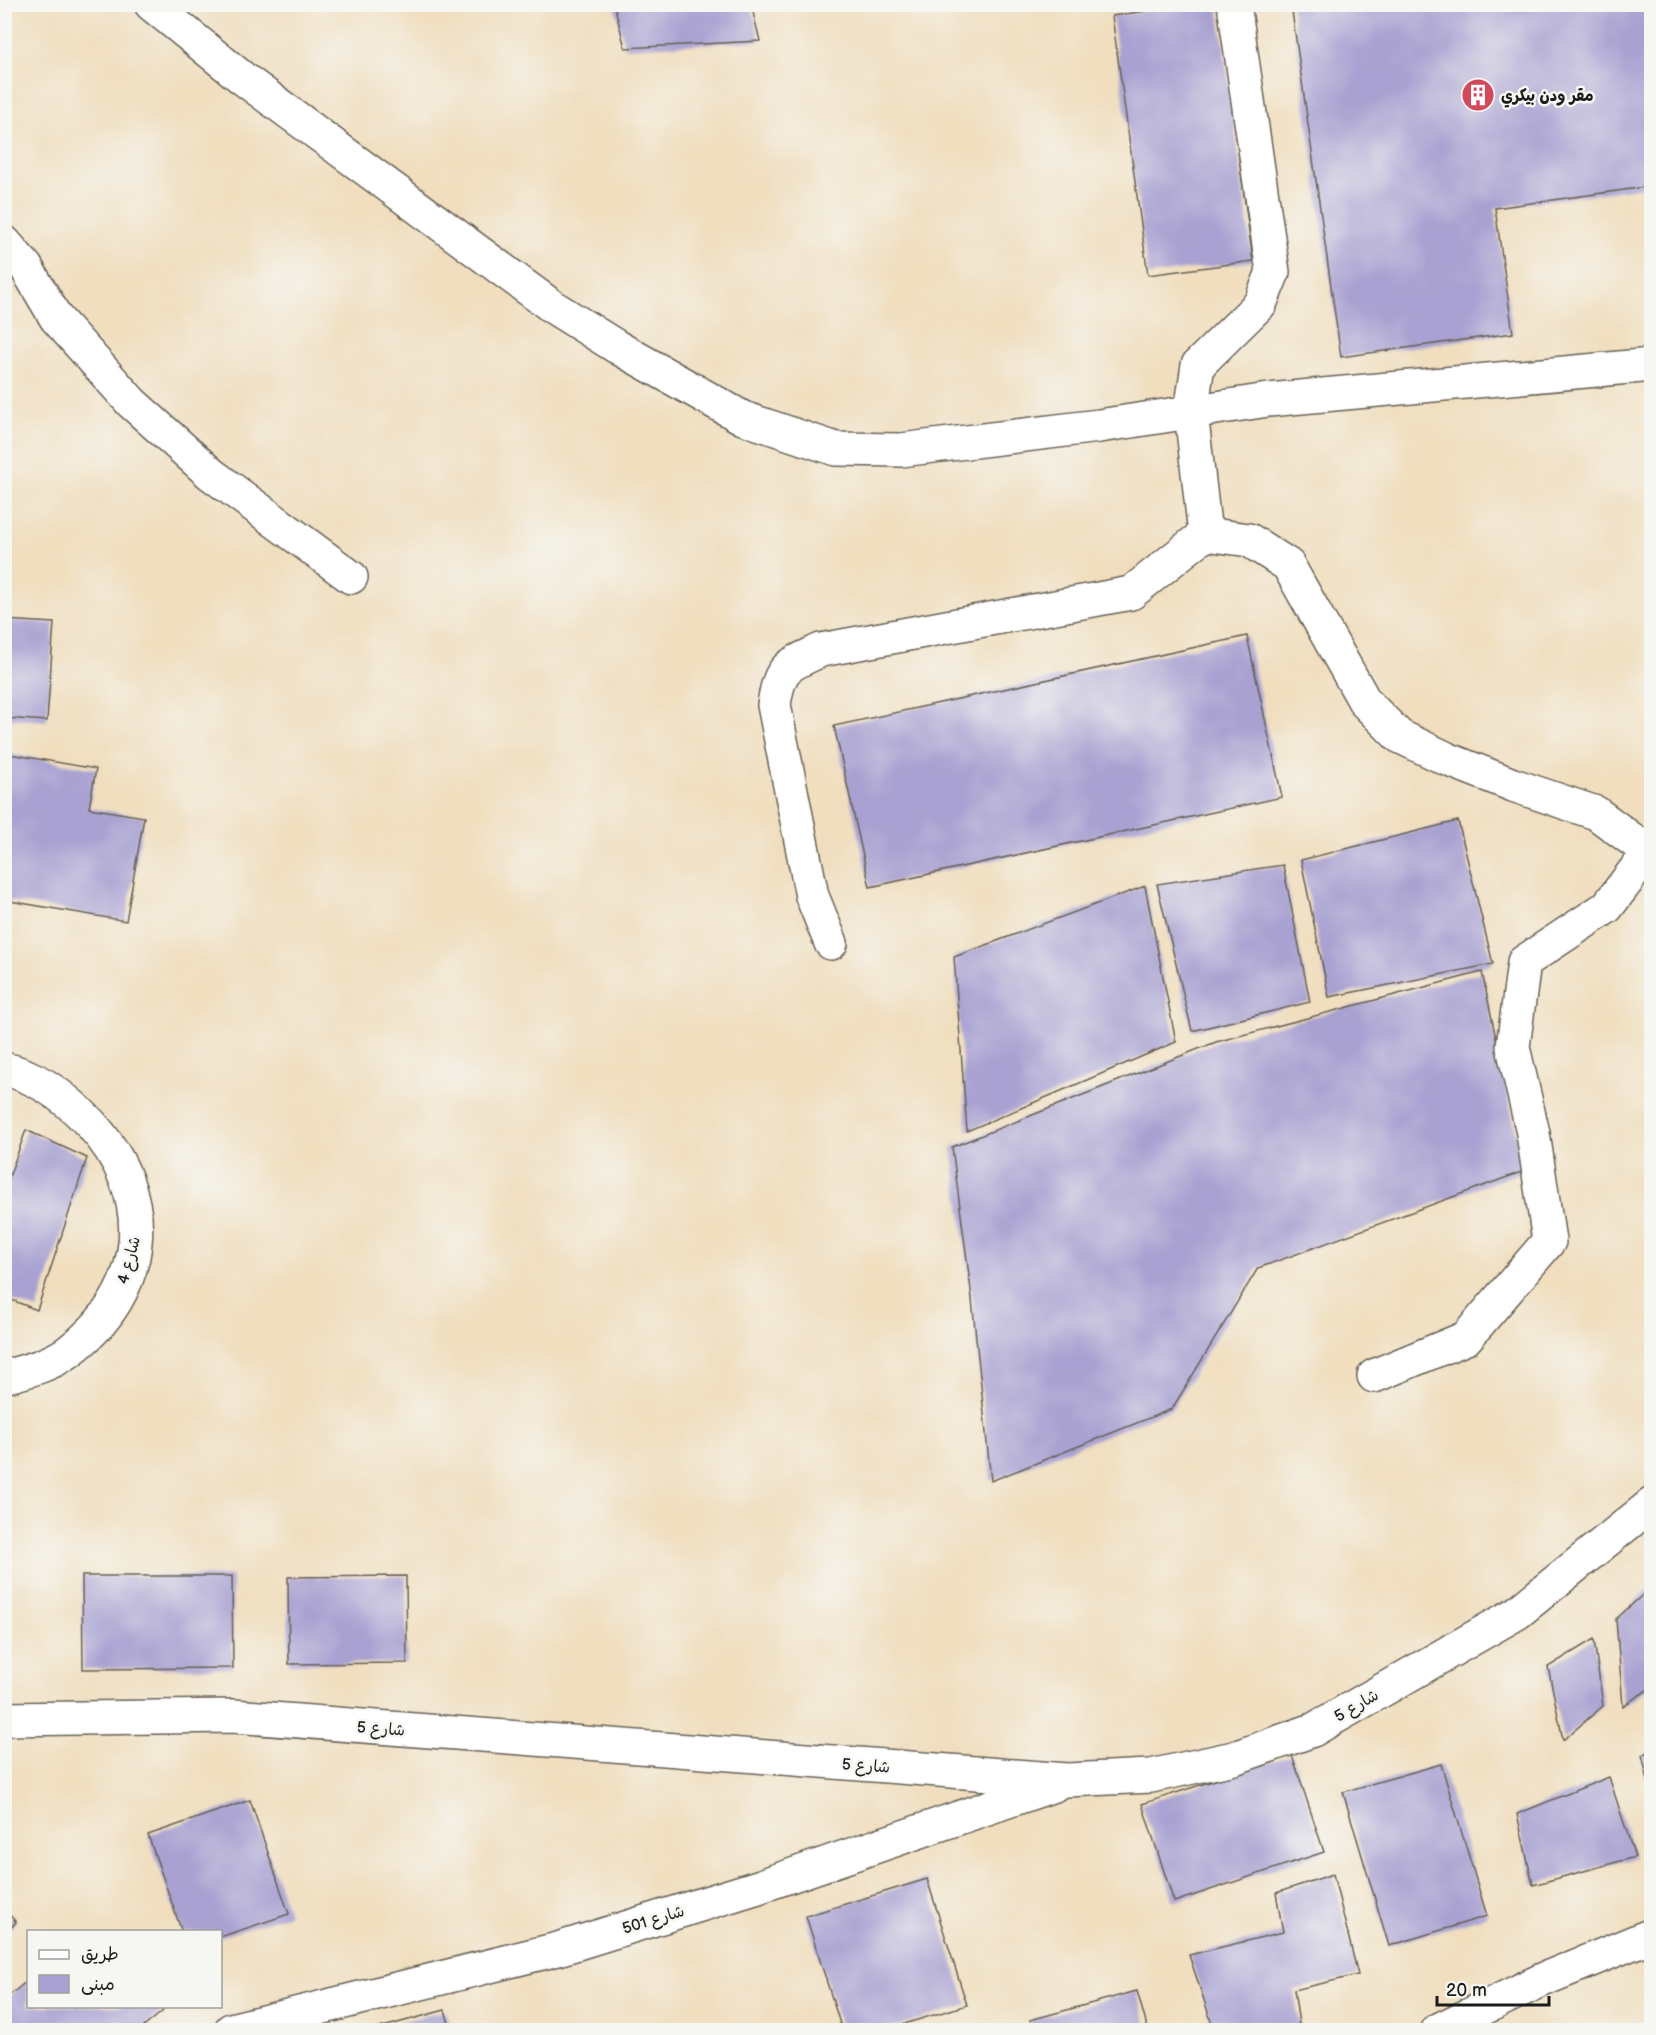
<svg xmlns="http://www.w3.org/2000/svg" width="1656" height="2035" viewBox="0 0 1656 2035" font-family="'Balsamiq Sans','Playpen Sans Arabic',sans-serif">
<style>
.building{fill:#a8a1d1}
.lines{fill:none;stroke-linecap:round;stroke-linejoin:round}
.minor-casing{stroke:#666055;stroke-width:36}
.minor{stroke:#fff;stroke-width:33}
.labels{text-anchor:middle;stroke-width:5;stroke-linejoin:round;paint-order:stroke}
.poi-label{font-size:16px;font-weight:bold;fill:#1c1c1c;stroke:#f6f6f2;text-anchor:start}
.street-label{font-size:16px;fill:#1c1c1c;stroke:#f6f6f2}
</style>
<rect width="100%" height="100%" fill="#f6f6f2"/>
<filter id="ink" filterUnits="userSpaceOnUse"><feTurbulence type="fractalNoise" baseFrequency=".0167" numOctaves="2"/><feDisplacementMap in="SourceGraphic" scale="12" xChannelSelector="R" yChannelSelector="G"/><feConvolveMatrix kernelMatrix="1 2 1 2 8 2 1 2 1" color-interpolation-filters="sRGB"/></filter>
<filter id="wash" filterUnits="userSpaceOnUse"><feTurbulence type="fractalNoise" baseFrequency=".008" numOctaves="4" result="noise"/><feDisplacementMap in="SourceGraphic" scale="24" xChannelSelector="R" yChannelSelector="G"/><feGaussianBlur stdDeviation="1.35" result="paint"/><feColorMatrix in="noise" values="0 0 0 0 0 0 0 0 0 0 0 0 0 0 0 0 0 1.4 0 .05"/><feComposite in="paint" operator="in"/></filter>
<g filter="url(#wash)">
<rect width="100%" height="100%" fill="#f0debe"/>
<g id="blocks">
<g class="building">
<polygon points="614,4 751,4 760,41 625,48"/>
<polygon points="1194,4 1218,4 1253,261 1148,275 1112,16"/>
<polygon points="1291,4 1652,4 1652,186 1495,208 1513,333 1341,357"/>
<polygon points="4,620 54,623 47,721 4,718"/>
<polygon points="1247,636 1282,797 870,887 834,726"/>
<polygon points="4,753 96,769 89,808 144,817 126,921 4,900"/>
<polygon points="1458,821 1493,964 1329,997 1301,860"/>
<polygon points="1283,865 1310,1002 1192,1031 1157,884"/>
<polygon points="1145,886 1176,1042 967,1131 954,957"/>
<polygon points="1482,972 1524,1171 1258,1268 1172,1409 991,1481 971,1290 952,1147 1216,1042"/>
<polygon points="26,1130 87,1158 37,1310 4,1297 4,1191"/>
<polygon points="82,1576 232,1576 233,1668 83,1669"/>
<polygon points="406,1576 407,1663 289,1664 288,1577"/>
<polygon points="1648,1590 1652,1630 1652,1687 1623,1706 1616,1619"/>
<rect x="4" y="1598" width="6" height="67"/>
<polygon points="1594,1639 1603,1706 1563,1740 1548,1667"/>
<polygon points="1652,1750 1652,1793 1651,1793 1642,1755"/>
<polygon points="1292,1755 1324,1852 1174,1902 1142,1804"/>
<polygon points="1441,1764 1487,1916 1389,1946 1343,1792"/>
<polygon points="1609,1777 1635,1857 1533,1885 1517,1814"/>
<polygon points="250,1800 289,1914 220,1937 220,1932 182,1932 148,1835"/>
<polygon points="1333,1874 1358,1975 1294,1990 1299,2024 1281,2030 1214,2030 1189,1955 1283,1932 1276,1893"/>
<polygon points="927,1879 967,2005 884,2030 842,2030 806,1916"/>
<polygon points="5,1910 16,1922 5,1934"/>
<polygon points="28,1980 28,2006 159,2006 163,2011 140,2030 4,2030 4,2000"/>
<polygon points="1137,1991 1148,2030 1033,2030 1030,2020"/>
<polygon points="445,2010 451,2030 372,2030"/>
</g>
</g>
</g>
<g filter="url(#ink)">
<use href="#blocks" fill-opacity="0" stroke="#666055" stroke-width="1.5"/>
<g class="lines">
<defs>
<g id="minor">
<polyline points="151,4 241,77 553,307 617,347 743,418 836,449 901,450 1099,426 1268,400 1652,365"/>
<polyline points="4,242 26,267 56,318 132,403 211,474 351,577"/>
<polyline points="1205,534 1249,540 1288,565 1365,702 1399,736 1447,759 1513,785 1596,813 1649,852 1607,907 1524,962 1513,1047 1533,1133 1549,1241 1466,1338 1374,1376"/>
<path d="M 831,943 L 812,896 L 774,705 C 780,665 787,666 821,650 L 1131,593 L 1205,534 L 1191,412 L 1198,365 L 1260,304 L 1273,272 L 1234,4"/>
<path d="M 4,1069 C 37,1076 66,1098 89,1122 C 158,1195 150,1292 68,1352 C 50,1365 26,1371 4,1377"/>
<polyline points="4,1719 233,1716 1067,1780 1151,1776 1234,1758 1313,1730 1517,1613 1652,1504"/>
<polyline points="231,2030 558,1949 758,1887 1054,1785"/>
<polyline points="1438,2030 1542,1980 1652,1935"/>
</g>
</defs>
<use href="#minor" class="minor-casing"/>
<use href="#minor" class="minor"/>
</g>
</g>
<defs>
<symbol id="building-disc" viewBox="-11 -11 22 22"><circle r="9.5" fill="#d1495b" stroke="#f6f6f2"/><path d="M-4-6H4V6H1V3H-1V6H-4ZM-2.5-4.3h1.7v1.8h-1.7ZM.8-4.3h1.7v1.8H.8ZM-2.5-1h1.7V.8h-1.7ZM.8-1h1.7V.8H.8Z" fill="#fff"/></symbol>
</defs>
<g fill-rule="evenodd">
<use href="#building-disc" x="1459" y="76" width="38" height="38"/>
</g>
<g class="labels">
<g class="poi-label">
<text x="1501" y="101">مقر ودن بيكري</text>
</g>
<g class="street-label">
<text transform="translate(128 1260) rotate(-75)" y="6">شارع 4</text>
<text transform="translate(1356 1705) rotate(-30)" y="6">شارع 5</text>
<text transform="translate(381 1728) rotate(4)" y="6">شارع 5</text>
<text transform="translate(866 1765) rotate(4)" y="6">شارع 5</text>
<text transform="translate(653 1919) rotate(-17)" y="6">شارع 501</text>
</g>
</g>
<rect width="1656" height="2035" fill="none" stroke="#f6f6f2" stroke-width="24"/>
<rect x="27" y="1930" width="195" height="78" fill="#f6f6f2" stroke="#9f9f9c" stroke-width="1.5"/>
<rect x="39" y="1950" width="30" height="9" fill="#ffffff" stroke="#9f9f9c" stroke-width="1.5"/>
<text x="81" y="1960" font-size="18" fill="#1c1c1c">طريق</text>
<rect x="39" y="1975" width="30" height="18" fill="#a8a1d1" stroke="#9f9f9c" stroke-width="1.5"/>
<text x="81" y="1990" font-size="18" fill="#1c1c1c">مبنى</text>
<path d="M1437 1996v9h112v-9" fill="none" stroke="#1c1c1c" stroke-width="3"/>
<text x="1446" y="1996" font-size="18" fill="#1c1c1c" stroke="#f6f6f2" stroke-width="4.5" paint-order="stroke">20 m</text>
</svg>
